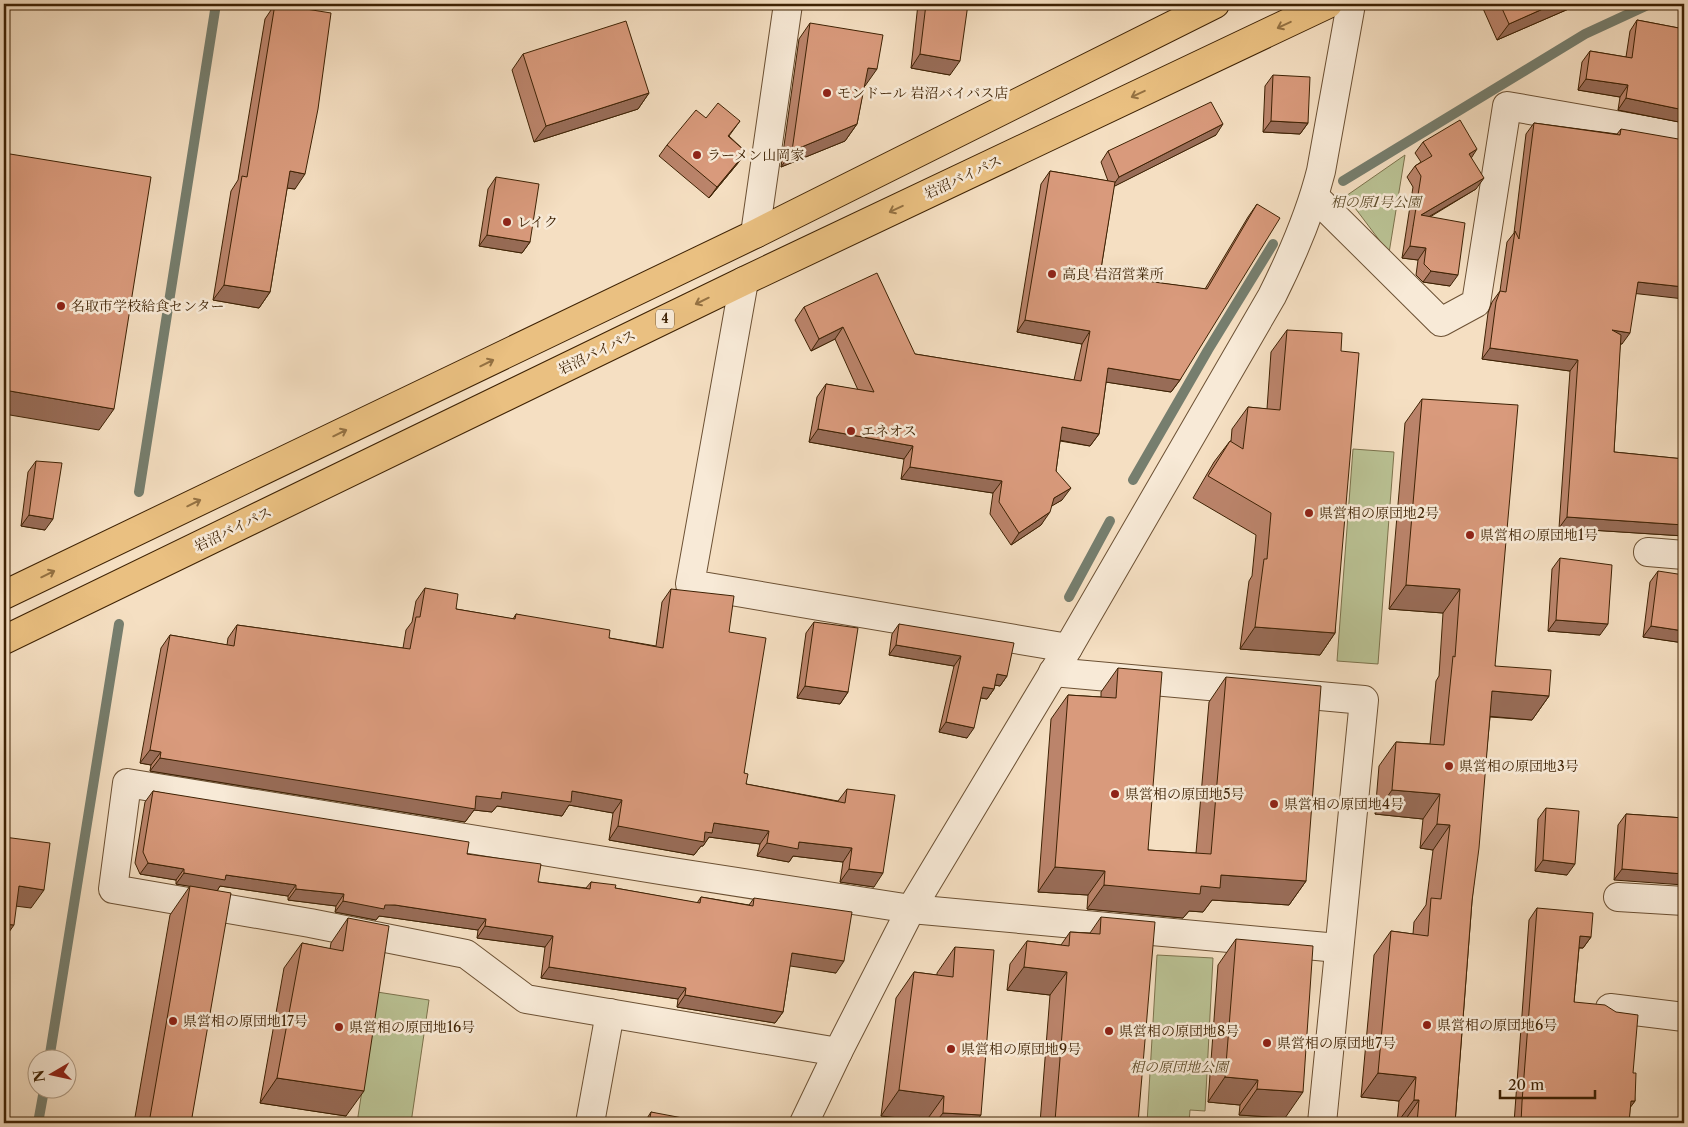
<svg xmlns="http://www.w3.org/2000/svg" width="1688" height="1127" viewBox="0 0 1688 1127" font-family="'Libre Caslon Text','Noto Serif JP',serif">
<style>
.green{fill:#bac294;stroke:#7c724c}
.lines{fill:none;stroke-linecap:round;stroke-linejoin:round}
.stream{stroke:#767e6e;stroke-width:10}
.minor-casing{stroke:#6c5134;stroke-width:30}
.highway-casing{stroke:#3e2204;stroke-width:30}
.minor{stroke:#f8ead7;stroke-width:28}
.highway{stroke:#eac081;stroke-width:28}
.wall{fill:#bb846b;stroke:#3e2204}
.shaded-wall{fill:#986c57;stroke:#3e2204}
.building{fill:#d99a7c;stroke:#3e2204}
.oneway{stroke:#947142}
.poi-dot{fill:#8f2418;stroke:#f8ead7;stroke-width:2}
.labels{text-anchor:middle;stroke-width:5;stroke-linejoin:round;paint-order:stroke}
.shield{fill:#f8ead7;stroke:#765e43;stroke-width:1}
.shield-label{font-size:12px;font-weight:bold;fill:#3e2204}
.poi-label{font-size:14px;fill:#3e2204;stroke:#f8ead7;text-anchor:start}
.street-label{font-size:14px;fill:#3e2204;stroke:#f8ead7}
.park-label{font-size:14px;font-style:italic;fill:#5d4a28;stroke:#f8ead7}
</style>
<rect width="100%" height="100%" fill="#f5dfc2"/>
<filter id="stains"><feTurbulence type="fractalNoise" baseFrequency=".004" numOctaves="4"/><feColorMatrix values="0 0 0 0 .2 0 0 0 0 .09 0 0 0 0 .02 0 0 0 .5 -.17"/></filter>
<radialGradient id="worn" r=".72"><stop offset=".6" stop-color="#630" stop-opacity="0"/><stop offset="1" stop-color="#630" stop-opacity=".3"/></radialGradient>
<g class="green">
<polygon points="1405,155 1389,253 1346,196"/>
<polygon points="1353,449 1394,452 1378,664 1337,661"/>
<polygon points="1157,955 1213,958 1205,1111 1190,1110 1189,1123 1147,1123"/>
<polygon points="377,992 429,1000 411,1123 357,1123"/>
</g>
<g class="lines">
<g class="stream">
<polyline points="1343,181 1585,34 1650,4"/>
<polyline points="1133,480 1208,350 1273,244"/>
<polyline points="139,492 216,4"/>
<polyline points="1069,597 1110,521"/>
<polyline points="49,1060 119,624"/>
<polyline points="38,1123 44,1090"/>
</g>
<defs>
<g id="minor">
<polyline points="1315,197 1441,322 1476,303 1507,106 1684,137"/>
<polyline points="755,234 788,4"/>
<polyline points="744,281 690,584 1068,648"/>
<polyline points="1648,552 1684,555"/>
<polyline points="1053,672 1364,700 1322,1123"/>
<polyline points="1618,897 1684,901"/>
<polyline points="1610,1008 1684,1017"/>
<polyline points="838,1052 526,999 466,954 310,923 113,889 127,783 666,871 911,909 1338,948"/>
<polyline points="590,1123 610,1013"/>
<path d="M 804,1123 L 838,1052 L 911,909 L 1068,648 L 1272,296 C 1292,256 1310,215 1321,171 L 1351,4"/>
</g>
<g id="highway">
<polyline points="4,595 755,234 1215,4"/>
<polyline points="4,640 744,281 1328,4"/>
</g>
</defs>
<use href="#minor" class="minor-casing"/>
<use href="#highway" class="highway-casing"/>
<use href="#minor" class="minor"/>
<use href="#highway" class="highway"/>
</g>
<g class="wall">
<polygon points="275,4 295,189 287,188 270,292 259,308 213,300 231,191 238,180 265,19"/>
<polygon points="918,4 968,4 950,75 911,68"/>
<polygon points="1481,4 1580,4 1497,40"/>
<polygon points="1637,20 1684,29 1684,123 1618,110 1620,97 1578,90 1582,62 1590,51 1626,57 1630,31"/>
<polygon points="810,23 865,86 864,86 857,124 845,141 781,167 799,39"/>
<polygon points="523,54 649,93 638,109 534,142 512,70"/>
<polygon points="1273,75 1308,123 1300,134 1263,132 1265,86"/>
<polygon points="706,118 740,121 729,136 746,152 738,163 709,198 659,156 667,145"/>
<polygon points="1534,123 1617,134 1621,129 1636,293 1622,344 1620,344 1614,452 1684,459 1684,536 1559,528 1570,371 1482,359 1488,313 1492,302 1500,291 1507,242 1514,233 1526,134"/>
<polygon points="1216,135 1114,186 1100,275 1205,289 1248,217 1257,204 1180,380 1171,392 1106,382 1099,434 1090,446 1060,441 1056,471 1062,500 1051,506 1041,525 1011,545 990,514 993,493 901,479 904,459 809,442 817,397 826,384 858,390 835,339 811,351 795,320 804,307 915,354 1074,380 1082,344 1017,332 1041,184 1050,171 1108,181 1101,162 1108,151"/>
<polygon points="1423,142 1471,157 1476,189 1430,217 1450,286 1423,282 1416,275 1418,260 1402,258 1413,187 1407,177 1415,166 1421,162 1415,153"/>
<polygon points="496,177 530,242 522,253 479,246 488,189"/>
<polygon points="1287,330 1341,351 1335,633 1320,655 1240,649 1249,581 1252,576 1256,535 1193,498 1214,462 1230,441 1231,441 1232,429 1248,407 1267,409 1271,352"/>
<polygon points="1422,399 1495,666 1549,696 1532,720 1490,717 1472,901 1455,1123 1397,1123 1399,1101 1361,1097 1374,955 1391,931 1413,934 1414,922 1426,905 1433,850 1420,848 1423,819 1375,814 1379,766 1396,742 1430,744 1436,681 1439,676 1443,613 1389,609 1405,423"/>
<polygon points="36,461 45,530 21,526 28,472"/>
<polygon points="1560,558 1600,635 1548,631 1552,569"/>
<polygon points="1658,571 1684,643 1643,637 1650,582"/>
<polygon points="425,588 456,609 513,619 516,614 609,638 656,646 662,602 671,589 729,632 744,773 746,784 838,801 847,789 874,887 840,882 843,862 793,856 789,862 757,856 760,844 709,837 703,846 701,846 694,855 609,840 613,813 569,805 562,816 497,806 492,812 474,810 465,822 150,771 151,765 140,763 161,648 170,635 227,645 228,638 237,625 403,648 406,630 412,622 416,601"/>
<polygon points="814,622 848,692 840,704 797,698 806,633"/>
<polygon points="899,624 1007,676 1000,686 995,685 994,689 987,699 981,698 967,738 939,732 954,666 889,655 892,634"/>
<polygon points="1118,668 1148,850 1196,853 1209,702 1226,677 1306,881 1289,905 1212,900 1203,912 1189,911 1183,918 1087,909 1088,895 1038,892 1051,719 1068,695 1101,697 1101,692"/>
<polygon points="153,791 467,854 538,882 586,888 591,882 615,888 697,903 701,897 749,905 754,898 836,973 790,965 783,1012 775,1023 677,1007 678,999 541,978 545,947 477,938 478,930 387,917 379,916 376,920 335,912 336,906 288,900 288,896 220,886 217,891 191,1123 134,1123 170,915 190,886 176,884 176,880 140,874 135,863 145,802"/>
<polygon points="1546,808 1567,875 1535,871 1538,819"/>
<polygon points="1626,814 1684,818 1614,880 1618,825"/>
<polygon points="1537,908 1591,937 1583,948 1579,948 1574,1002 1633,1073 1635,1101 1630,1107 1629,1123 1514,1123 1529,920"/>
<polygon points="1101,917 1138,1123 1040,1123 1050,995 1007,990 1010,964 1027,941 1061,945 1070,932 1090,933"/>
<polygon points="348,918 346,1116 260,1103 284,968 302,943 330,949 331,943"/>
<polygon points="1684,928 1684,969 1680,969 1682,931"/>
<polygon points="1236,939 1285,1118 1239,1115 1240,1105 1208,1102 1218,965"/>
<polygon points="955,947 975,1123 926,1123 926,1121 881,1116 896,998 914,972 937,975 937,973"/>
<polygon points="651,1112 687,1123 644,1123"/>
</g>
<g class="shaded-wall">
<polygon points="1554,4 1580,4 1497,40 1509,24"/>
<polygon points="920,54 960,61 950,75 911,68"/>
<polygon points="868,68 877,69 865,86 856,85"/>
<polygon points="1586,79 1628,85 1620,97 1578,90"/>
<polygon points="649,93 638,109 534,142 546,126"/>
<polygon points="1626,98 1684,110 1684,123 1618,110"/>
<polygon points="1271,121 1308,123 1300,134 1263,132"/>
<polygon points="857,124 845,141 781,167 792,151"/>
<polygon points="1223,124 1216,135 1111,188 1119,177"/>
<polygon points="1477,149 1470,160 1469,154"/>
<polygon points="746,152 738,163 709,198 717,187"/>
<polygon points="290,171 305,174 295,189 279,187"/>
<polygon points="1484,178 1476,189 1413,226 1421,215"/>
<polygon points="487,235 530,242 522,253 479,246"/>
<polygon points="1410,246 1426,248 1418,260 1402,258"/>
<polygon points="1431,271 1458,275 1450,286 1423,282"/>
<polygon points="1638,282 1684,287 1684,299 1631,293"/>
<polygon points="224,285 270,292 259,308 213,300"/>
<polygon points="1025,320 1090,331 1082,344 1017,332"/>
<polygon points="843,327 835,339 811,351 819,339"/>
<polygon points="1612,330 1630,333 1622,344 1604,341"/>
<polygon points="1490,348 1578,360 1570,371 1482,359"/>
<polygon points="1108,368 1180,380 1171,392 1099,381"/>
<polygon points="4,390 114,409 99,430 4,414"/>
<polygon points="1062,427 1099,434 1090,446 1054,439"/>
<polygon points="818,429 913,446 904,459 809,442"/>
<polygon points="910,467 1002,481 993,493 901,479"/>
<polygon points="1071,488 1062,500 1045,510 1054,498"/>
<polygon points="1050,512 1041,525 1011,545 1019,533"/>
<polygon points="29,515 53,519 45,530 21,526"/>
<polygon points="1567,517 1684,525 1684,536 1559,528"/>
<polygon points="1406,585 1460,589 1443,613 1389,609"/>
<polygon points="1556,620 1608,624 1600,635 1548,631"/>
<polygon points="1651,626 1684,631 1684,643 1643,637"/>
<polygon points="1255,627 1335,633 1320,655 1240,649"/>
<polygon points="896,645 961,656 954,666 889,655"/>
<polygon points="997,674 1007,676 1000,686 990,684"/>
<polygon points="805,686 848,692 840,704 797,698"/>
<polygon points="983,687 994,689 987,699 976,697"/>
<polygon points="1492,691 1549,696 1532,720 1475,715"/>
<polygon points="946,722 974,728 967,738 939,732"/>
<polygon points="150,750 161,752 151,765 140,763"/>
<polygon points="160,758 476,796 502,792 572,791 622,800 613,813 569,805 562,816 497,806 492,812 474,810 465,822 150,771"/>
<polygon points="1392,790 1440,794 1423,819 1375,814"/>
<polygon points="714,823 769,831 760,844 709,837 703,846 701,846 694,855 609,840 618,826"/>
<polygon points="1437,824 1450,825 1433,850 1420,848"/>
<polygon points="799,842 852,848 843,862 793,856 789,862 757,856 767,843"/>
<polygon points="1543,860 1575,864 1567,875 1535,871"/>
<polygon points="148,863 184,869 176,880 140,874"/>
<polygon points="1055,867 1105,871 1088,895 1038,892"/>
<polygon points="849,869 883,873 874,887 840,882"/>
<polygon points="1622,869 1684,874 1684,885 1614,880"/>
<polygon points="184,873 226,875 296,885 288,896 220,886 217,891 176,884"/>
<polygon points="1221,875 1306,881 1289,905 1212,900 1203,912 1189,911 1183,918 1087,909 1104,885 1201,886"/>
<polygon points="19,886 44,890 31,908 7,905"/>
<polygon points="296,889 344,894 336,906 288,900"/>
<polygon points="343,901 395,905 486,919 478,930 387,917 379,916 376,920 335,912"/>
<polygon points="4,924 14,925 4,939"/>
<polygon points="485,926 553,936 545,947 477,938"/>
<polygon points="1580,936 1591,937 1583,948 1572,947"/>
<polygon points="792,953 844,961 836,973 784,965"/>
<polygon points="1684,963 1684,969 1680,969"/>
<polygon points="549,967 686,988 678,999 541,978"/>
<polygon points="1024,967 1067,972 1050,995 1007,990"/>
<polygon points="685,995 783,1012 775,1023 677,1007"/>
<polygon points="1378,1073 1416,1077 1399,1101 1361,1097"/>
<polygon points="1225,1077 1258,1080 1240,1105 1208,1102"/>
<polygon points="277,1078 364,1091 346,1116 260,1103"/>
<polygon points="1257,1089 1303,1092 1285,1118 1239,1115"/>
<polygon points="899,1090 944,1096 926,1121 881,1116"/>
<polygon points="1414,1100 1419,1100 1403,1123 1397,1123"/>
<polygon points="1631,1101 1635,1101 1627,1112"/>
<polygon points="943,1113 981,1115 975,1123 935,1123"/>
<polygon points="1055,1121 1080,1123 1054,1123"/>
</g>
<g class="building">
<polygon points="275,4 331,13 318,109 305,174 290,171 270,292 224,285 242,176 247,177"/>
<polygon points="926,4 968,4 960,61 920,54"/>
<polygon points="1500,4 1554,4 1509,24"/>
<polygon points="1637,20 1684,29 1684,110 1626,98 1628,85 1586,79 1590,51 1632,58"/>
<polygon points="626,21 649,93 546,126 523,54"/>
<polygon points="810,23 883,35 877,69 868,68 857,124 792,151"/>
<polygon points="1273,75 1310,77 1308,123 1271,121"/>
<polygon points="1211,102 1223,124 1119,177 1108,151"/>
<polygon points="718,103 740,121 728,136 746,152 717,187 667,145 696,110 706,118"/>
<polygon points="1460,120 1477,149 1469,154 1484,178 1421,215 1465,223 1458,275 1431,271 1424,264 1426,248 1410,246 1421,176 1415,166 1432,156 1423,142"/>
<polygon points="1534,123 1620,135 1621,129 1684,140 1684,287 1638,282 1630,333 1612,330 1621,335 1614,452 1684,459 1684,525 1567,517 1578,360 1490,348 1496,302 1500,291 1506,292 1515,231 1519,239"/>
<polygon points="4,153 151,177 114,409 4,390"/>
<polygon points="1050,171 1115,182 1100,275 1207,289 1257,204 1280,218 1180,380 1108,368 1099,434 1062,427 1056,471 1071,488 1054,498 1050,512 1019,533 999,502 1002,481 910,467 913,446 818,429 826,384 874,392 843,327 819,339 804,307 877,273 915,354 1081,381 1090,331 1025,320"/>
<polygon points="496,177 539,184 530,242 487,235"/>
<polygon points="1287,330 1342,333 1341,351 1359,353 1335,633 1255,627 1264,559 1267,559 1271,513 1208,476 1230,441 1243,449 1248,407 1280,410"/>
<polygon points="1422,399 1518,405 1495,666 1551,670 1549,696 1492,691 1479,848 1472,901 1455,1123 1417,1123 1419,1100 1414,1100 1416,1077 1378,1073 1391,931 1428,936 1431,898 1441,899 1450,825 1437,824 1440,794 1392,790 1396,742 1444,745 1453,656 1455,657 1460,589 1406,585"/>
<polygon points="36,461 62,463 53,519 29,515"/>
<polygon points="1560,558 1612,565 1608,624 1556,620"/>
<polygon points="1658,571 1684,575 1684,631 1651,626"/>
<polygon points="425,588 458,594 456,609 515,619 516,614 610,630 609,638 663,648 671,589 734,596 729,632 766,638 744,773 748,774 746,784 845,803 847,789 895,795 883,873 849,869 852,848 799,842 798,849 767,843 769,831 714,823 712,833 705,832 704,842 618,826 622,800 572,791 571,802 502,792 501,799 476,796 475,809 160,758 161,752 150,750 170,635 234,646 237,625 410,649 416,617 420,617"/>
<polygon points="814,622 858,628 848,692 805,686"/>
<polygon points="899,624 1014,643 1007,676 997,674 994,689 983,687 974,728 946,722 961,656 896,645"/>
<polygon points="1118,668 1162,672 1148,850 1211,854 1226,677 1321,686 1306,881 1221,875 1220,888 1201,886 1200,894 1104,885 1105,871 1055,867 1068,695 1116,698"/>
<polygon points="153,791 469,842 467,854 541,864 538,882 590,889 591,882 616,885 615,888 700,903 701,897 753,906 754,898 852,912 844,961 792,953 783,1012 685,995 686,988 549,967 553,936 485,926 486,919 395,905 385,905 384,909 343,901 344,894 296,889 296,885 226,875 225,880 184,873 184,869 148,863 143,852"/>
<polygon points="1546,808 1579,811 1575,864 1543,860"/>
<polygon points="1626,814 1684,818 1684,874 1622,869"/>
<polygon points="4,837 50,843 44,890 19,886 14,925 4,924"/>
<polygon points="190,886 231,893 191,1123 149,1123"/>
<polygon points="1537,908 1593,913 1591,937 1580,936 1574,1002 1605,1005 1616,1012 1638,1015 1633,1073 1636,1073 1635,1101 1631,1101 1629,1123 1521,1123 1522,1102"/>
<polygon points="1101,917 1155,922 1138,1123 1080,1123 1055,1121 1067,972 1024,967 1027,941 1069,946 1070,932 1100,934"/>
<polygon points="348,918 389,926 364,1091 277,1078 302,943 343,951"/>
<polygon points="1236,939 1313,946 1303,1092 1257,1089 1258,1080 1225,1077"/>
<polygon points="955,947 994,950 981,1115 943,1113 944,1096 899,1090 914,972 953,977"/>
<polygon points="651,1112 688,1119 687,1123 649,1123"/>
</g>
<defs><path id="oneway-shaft" d="M-6 0H5M1.5-3L5.5 0L1.5 3" fill="none" stroke-width="1.6" stroke-linecap="round" stroke-linejoin="round" transform="scale(1.25)"/></defs>
<g class="oneway">
<use href="#oneway-shaft" transform="translate(1284 25) rotate(155)"/>
<use href="#oneway-shaft" transform="translate(1138 94) rotate(155)"/>
<use href="#oneway-shaft" transform="translate(896 209) rotate(155)"/>
<use href="#oneway-shaft" transform="translate(702 301) rotate(154)"/>
<use href="#oneway-shaft" transform="translate(487 363) rotate(-26)"/>
<use href="#oneway-shaft" transform="translate(340 433) rotate(-26)"/>
<use href="#oneway-shaft" transform="translate(194 503) rotate(-26)"/>
<use href="#oneway-shaft" transform="translate(48 574) rotate(-26)"/>
</g>
<g class="poi-dot">
<circle cx="827" cy="93" r="5"/>
<circle cx="697" cy="155" r="5"/>
<circle cx="507" cy="222" r="5"/>
<circle cx="1052" cy="274" r="5"/>
<circle cx="61" cy="306" r="5"/>
<circle cx="851" cy="431" r="5"/>
<circle cx="1309" cy="513" r="5"/>
<circle cx="1470" cy="535" r="5"/>
<circle cx="1449" cy="766" r="5"/>
<circle cx="1115" cy="794" r="5"/>
<circle cx="1274" cy="804" r="5"/>
<circle cx="173" cy="1021" r="5"/>
<circle cx="1427" cy="1025" r="5"/>
<circle cx="339" cy="1027" r="5"/>
<circle cx="1109" cy="1031" r="5"/>
<circle cx="1267" cy="1043" r="5"/>
<circle cx="951" cy="1049" r="5"/>
</g>
<g class="labels">
<rect class="shield" x="656" y="309.5" width="18" height="19" rx="4"/>
<g class="shield-label">
<text x="665" y="323">4</text>
</g>
<g class="poi-label">
<text x="837" y="98">モンドール 岩沼バイパス店</text>
<text x="707" y="160">ラーメン山岡家</text>
<text x="517" y="227">レイク</text>
<text x="1062" y="279">高良 岩沼営業所</text>
<text x="71" y="311">名取市学校給食センター</text>
<text x="861" y="436">エネオス</text>
<text x="1319" y="518">県営相の原団地2号</text>
<text x="1480" y="540">県営相の原団地1号</text>
<text x="1459" y="771">県営相の原団地3号</text>
<text x="1125" y="799">県営相の原団地5号</text>
<text x="1284" y="809">県営相の原団地4号</text>
<text x="183" y="1026">県営相の原団地17号</text>
<text x="1437" y="1030">県営相の原団地6号</text>
<text x="349" y="1032">県営相の原団地16号</text>
<text x="1119" y="1036">県営相の原団地8号</text>
<text x="1277" y="1048">県営相の原団地7号</text>
<text x="961" y="1054">県営相の原団地9号</text>
</g>
<g class="street-label">
<text transform="translate(963 177) rotate(-25)" y="5">岩沼バイパス</text>
<text transform="translate(597 352) rotate(-26)" y="5">岩沼バイパス</text>
<text transform="translate(233 529) rotate(-26)" y="5">岩沼バイパス</text>
</g>
<g class="park-label">
<text x="1376" y="207">相の原1号公園</text>
<text x="1179" y="1072">相の原団地公園</text>
</g>
</g>
<rect width="1688" height="1127" fill="none" stroke="#f5dfc2" stroke-width="20"/>
<rect x="5" y="5" width="1678" height="1117" fill="none" stroke="#3e2204" stroke-width="2.5"/>
<rect x="10" y="10" width="1668" height="1107" fill="none" stroke="#3e2204"/>
<g transform="translate(52 1074) rotate(261)"><circle r="24" fill="#f8ead7" stroke="#ae9a83"/>
<path d="M0-4L9 19L0 12L-9 19Z" fill="#8f2418"/>
<text y="-8" font-size="14" font-weight="bold" text-anchor="middle" fill="#3e2204">N</text>
</g>
<path d="M1500 1090v8h95v-8" fill="none" stroke="#3e2204" stroke-width="2.5"/>
<text x="1508" y="1090" font-size="15" fill="#3e2204" stroke="#f8ead7" stroke-width="4" paint-order="stroke">20 m</text>
<rect width="100%" height="100%" filter="url(#stains)"/>
<rect width="100%" height="100%" fill="url(#worn)"/>
</svg>
